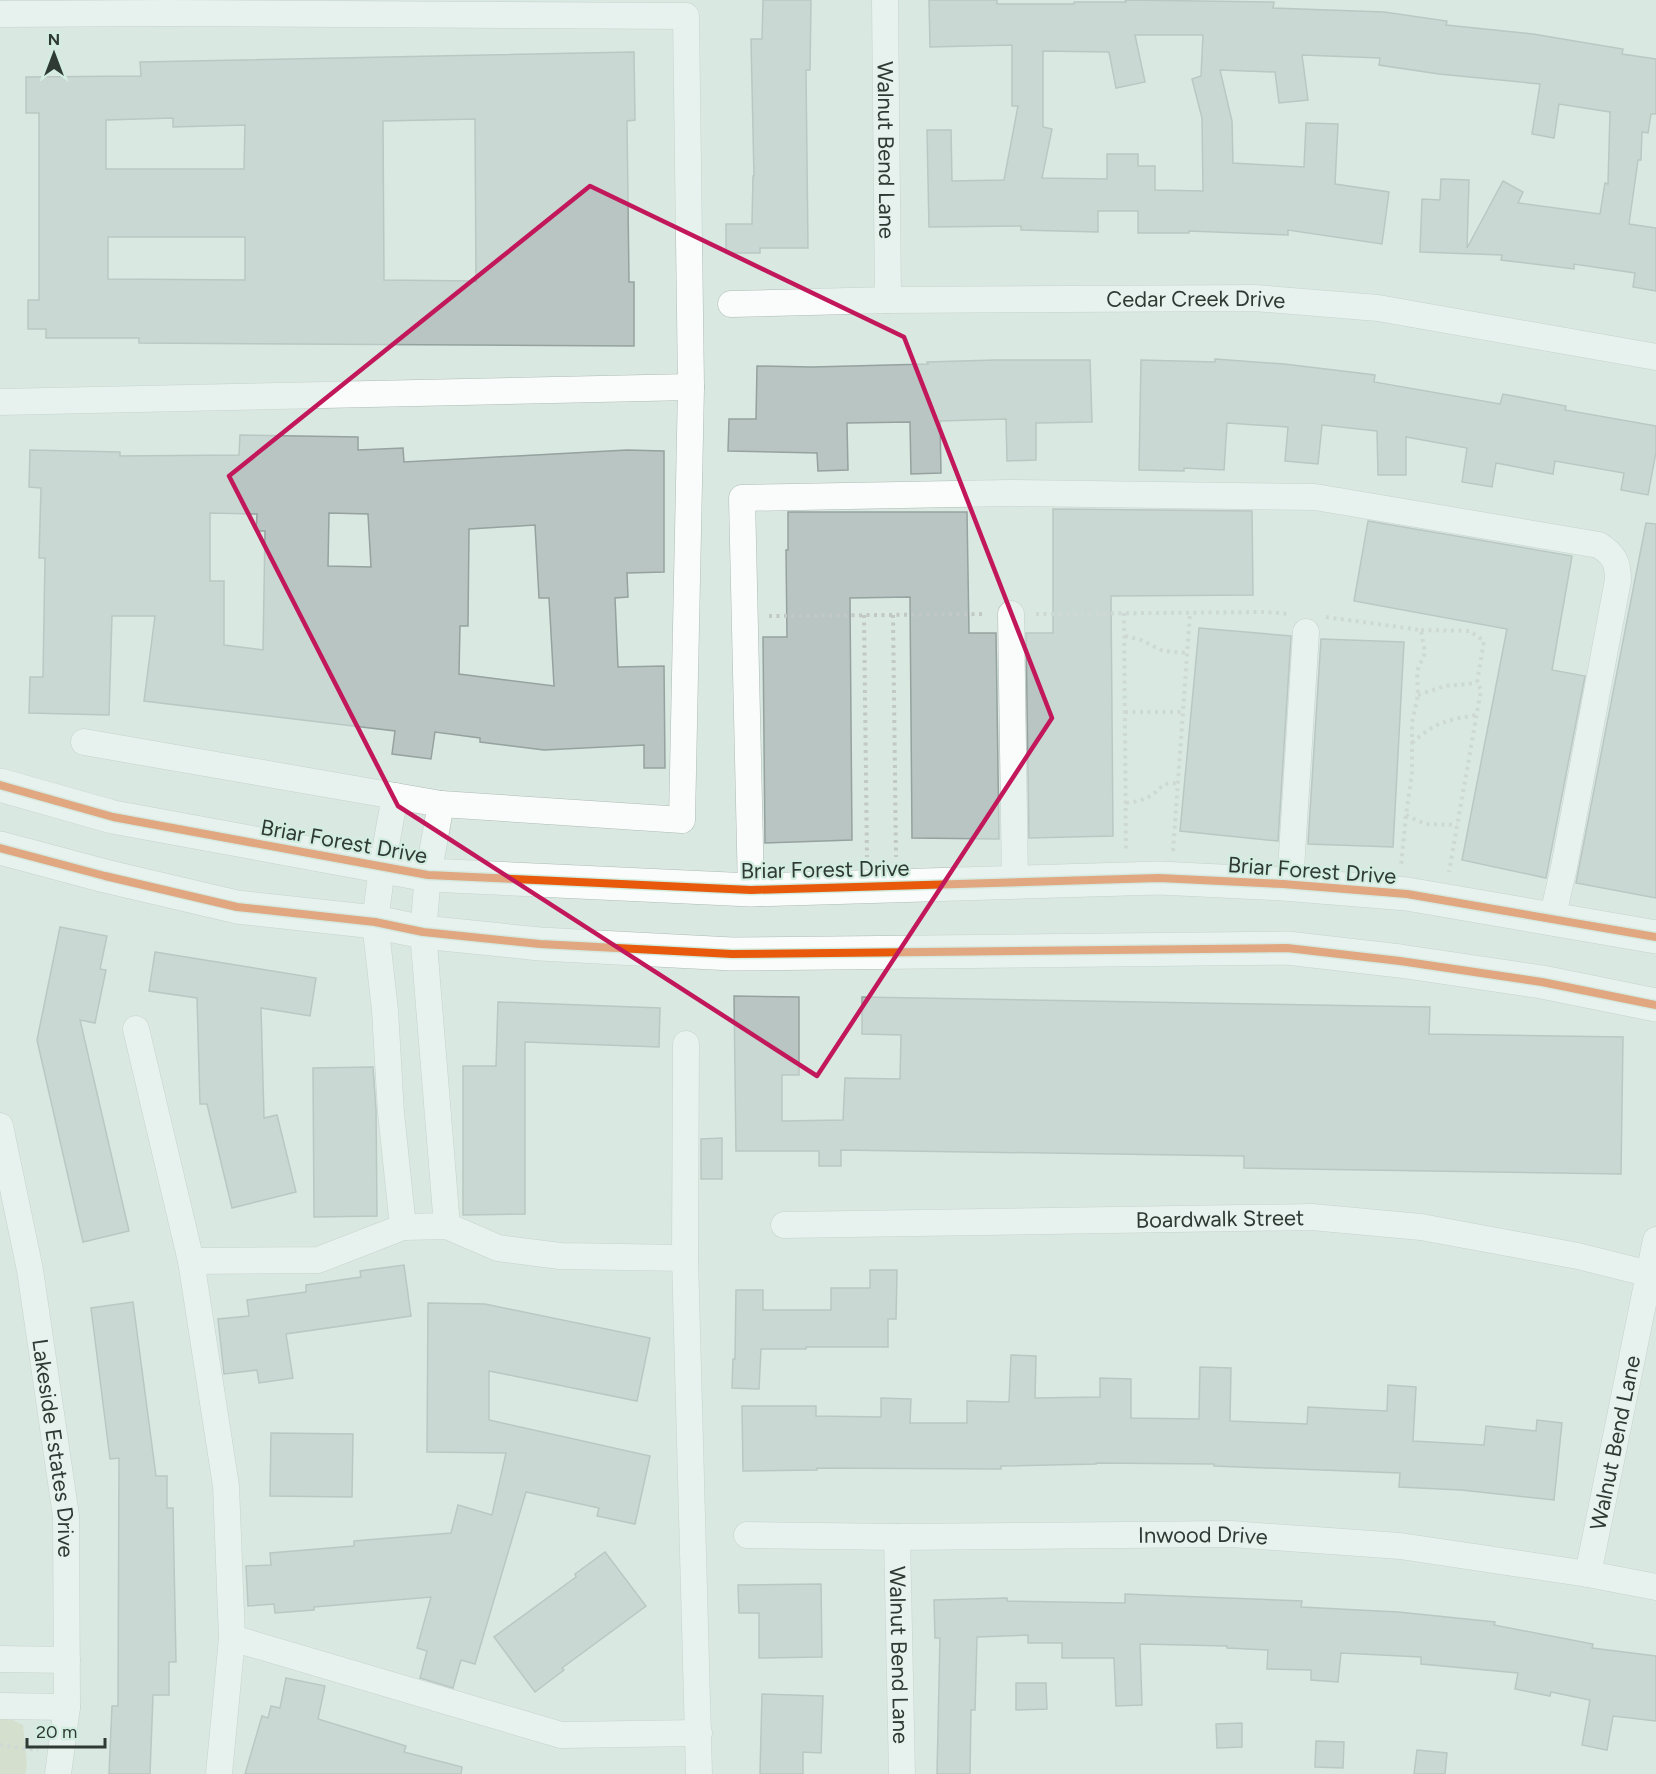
<svg xmlns="http://www.w3.org/2000/svg" width="1656" height="1774" viewBox="0 0 1656 1774" font-family="Figtree,sans-serif">
<style>
.green{fill:#d0d6b7}
.building{fill:#b9c5c2;stroke:#95a29f;stroke-width:1.5;fill-rule:evenodd}
.lines{fill:none;stroke-linecap:round;stroke-linejoin:round}
.minor-casing{stroke:#afbbb6;stroke-width:27}
.major-casing{stroke:#afbbb6;stroke-width:34}
.path{stroke:#c2c8c5;stroke-width:4;stroke-dasharray:3 4.5;stroke-linecap:butt}
.minor{stroke:#f9fcfa;stroke-width:26}
.major{stroke:#f9fcfa;stroke-width:33}
.cycleway-casing{stroke:#d3eee1;stroke-width:11}
.cycleway{stroke:#e8590c;stroke-width:8}
.marked{fill:none;stroke:#c2185b;stroke-width:4.5;stroke-linejoin:round}
.labels{text-anchor:middle;stroke-width:4.5;stroke-linejoin:round;paint-order:stroke}
.street-label{font-size:22px;fill:#2f3a35;stroke:#d3eee1}
</style>
<rect width="100%" height="100%" fill="#d9e8e1"/>
<polygon class="green" points="0,1714 23,1725 27,1763 25,1774 0,1774"/>
<g class="building">
<polygon points="763,0 811,0 810,70 806,70 808,248 760,248 760,253 726,253 726,224 752,224 753,176 754,176 751,39 762,39"/>
<path d="M 929,0 L 997,0 L 997,4 L 1074,4 L 1074,2 L 1126,2 L 1125,0 L 1274,2 L 1273,8 L 1384,12 L 1447,21 L 1446,25 L 1533,34 L 1623,49 L 1622,54 L 1656,59 L 1656,114 L 1651,114 L 1648,133 L 1642,132 L 1641,160 L 1638,160 L 1629,224 L 1656,228 L 1656,291 L 1633,287 L 1635,273 L 1574,264 L 1574,269 L 1501,260 L 1502,255 L 1420,252 L 1422,199 L 1440,200 L 1441,179 L 1469,180 L 1467,248 L 1503,181 L 1523,192 L 1518,203 L 1600,214 L 1605,183 L 1608,184 L 1610,112 L 1559,104 L 1554,138 L 1532,134 L 1540,84 L 1439,74 L 1379,65 L 1380,58 L 1302,55 L 1308,100 L 1279,103 L 1275,72 L 1220,70 L 1232,121 L 1233,163 L 1304,167 L 1306,123 L 1338,124 L 1335,184 L 1389,192 L 1382,244 L 1288,230 L 1288,235 L 1189,231 L 1189,233 L 1138,233 L 1138,211 L 1098,211 L 1098,232 L 1021,230 L 1021,226 L 929,227 L 927,130 L 951,130 L 952,181 L 1004,180 L 1018,106 L 1012,106 L 1012,45 L 930,47 ZM 1135,35 L 1203,35 L 1201,76 L 1192,79 L 1202,118 L 1203,191 L 1155,190 L 1155,166 L 1138,166 L 1138,154 L 1107,154 L 1107,179 L 1042,178 L 1052,129 L 1043,127 L 1043,51 L 1109,52 L 1116,88 L 1145,82 Z"/>
<path d="M 634,52 L 635,120 L 627,121 L 629,282 L 634,282 L 634,346 L 139,343 L 139,338 L 46,338 L 46,329 L 28,329 L 28,300 L 39,300 L 39,113 L 26,113 L 26,77 L 141,76 L 140,62 ZM 173,118 L 173,127 L 245,125 L 244,169 L 106,169 L 106,120 ZM 475,119 L 476,281 L 384,280 L 383,121 ZM 108,237 L 245,237 L 245,280 L 108,279 Z"/>
<polygon points="1215,359 1284,364 1375,375 1374,382 1500,404 1503,394 1566,406 1565,410 1656,426 1656,452 1648,495 1621,490 1624,473 1555,461 1553,474 1496,463 1492,487 1462,482 1467,448 1406,437 1406,475 1378,475 1377,431 1322,425 1318,464 1285,461 1288,427 1227,423 1224,470 1184,468 1184,471 1139,470 1141,360 1215,362"/>
<polygon points="996,360 1090,360 1092,422 1036,423 1036,460 1007,461 1006,419 940,421 941,473 911,474 910,422 847,423 848,470 818,471 817,453 728,451 729,419 756,419 757,366 812,367 928,364 927,362"/>
<path d="M 240,435 L 358,437 L 358,450 L 403,448 L 404,462 L 627,450 L 664,451 L 664,572 L 627,573 L 628,597 L 615,598 L 618,667 L 664,666 L 665,768 L 644,768 L 644,745 L 544,750 L 480,742 L 480,738 L 435,732 L 431,759 L 392,754 L 395,731 L 144,701 L 155,616 L 112,616 L 109,715 L 29,713 L 30,677 L 43,677 L 45,558 L 39,558 L 41,488 L 29,487 L 30,450 L 120,452 L 120,456 L 239,455 ZM 210,513 L 257,514 L 256,531 L 265,531 L 263,650 L 224,645 L 224,581 L 210,581 ZM 329,513 L 368,514 L 371,567 L 328,566 ZM 535,525 L 539,598 L 549,598 L 554,686 L 459,674 L 460,626 L 468,626 L 469,529 Z"/>
<polygon points="1053,509 1252,511 1253,595 1111,596 1113,836 1029,838 1026,633 1053,633"/>
<polygon points="788,512 967,512 969,633 996,633 999,839 912,838 910,597 850,598 852,840 765,843 763,637 787,637 786,550 788,550"/>
<polygon points="1368,521 1572,556 1552,670 1585,676 1546,878 1462,860 1507,629 1354,601"/>
<polygon points="1646,523 1656,524 1656,898 1576,883"/>
<polygon points="1199,628 1291,636 1278,841 1180,831"/>
<polygon points="1321,639 1404,642 1393,847 1308,844"/>
<polygon points="60,927 107,936 100,969 106,970 95,1023 80,1020 129,1231 83,1242 37,1040"/>
<polygon points="155,952 316,978 310,1016 261,1008 264,1118 277,1115 296,1192 232,1208 207,1104 200,1104 197,998 149,991"/>
<polygon points="734,996 799,997 799,1075 782,1075 782,1121 843,1120 845,1078 900,1079 901,1035 862,1034 862,997 1430,1007 1429,1034 1623,1037 1621,1174 1244,1168 1244,1156 841,1150 841,1166 819,1166 819,1151 736,1151"/>
<polygon points="498,1002 660,1008 659,1047 525,1042 525,1214 463,1215 463,1066 496,1066"/>
<polygon points="373,1067 376,1110 377,1216 314,1217 313,1068"/>
<polygon points="722,1138 722,1179 701,1179 701,1139"/>
<polygon points="404,1265 411,1316 286,1334 293,1378 259,1383 257,1370 224,1374 218,1319 249,1316 247,1300 306,1292 306,1285 361,1277 360,1271"/>
<polygon points="870,1270 897,1270 896,1319 888,1319 888,1347 806,1347 806,1349 761,1349 759,1389 732,1388 733,1359 735,1359 736,1290 763,1290 763,1310 831,1310 831,1288 870,1288"/>
<polygon points="133,1302 156,1476 167,1476 167,1508 173,1508 176,1662 169,1662 169,1695 153,1695 150,1774 109,1774 112,1706 118,1706 119,1458 110,1459 91,1308"/>
<polygon points="428,1303 485,1304 650,1338 637,1401 489,1371 489,1420 650,1456 635,1524 597,1516 599,1508 526,1492 475,1664 461,1660 453,1688 420,1678 427,1651 417,1648 431,1597 314,1607 314,1610 275,1613 274,1604 248,1606 246,1566 271,1565 270,1553 354,1546 354,1541 451,1533 458,1505 492,1515 506,1453 427,1452"/>
<polygon points="1011,1355 1036,1356 1035,1398 1100,1397 1100,1378 1131,1379 1131,1418 1199,1419 1200,1367 1231,1368 1230,1421 1307,1424 1308,1407 1387,1411 1388,1385 1416,1387 1413,1441 1484,1445 1486,1426 1536,1431 1537,1420 1562,1423 1554,1500 1461,1490 1399,1487 1400,1473 1214,1466 1214,1464 1096,1463 1096,1464 1001,1466 1001,1469 817,1468 817,1470 743,1471 742,1406 816,1406 816,1416 881,1417 881,1398 911,1399 910,1423 967,1423 967,1401 1009,1402"/>
<polygon points="271,1433 353,1434 352,1497 270,1496"/>
<polygon points="605,1552 646,1606 562,1668 564,1670 535,1692 494,1637 576,1577 575,1574"/>
<polygon points="821,1584 822,1657 759,1658 759,1613 739,1613 738,1585"/>
<polygon points="1125,1594 1302,1601 1301,1607 1398,1612 1495,1622 1494,1625 1593,1644 1592,1648 1656,1656 1656,1721 1613,1716 1607,1750 1582,1745 1590,1700 1551,1692 1550,1696 1515,1689 1518,1673 1421,1664 1421,1657 1341,1653 1338,1682 1311,1680 1311,1670 1267,1669 1268,1650 1227,1648 1227,1646 1140,1644 1142,1705 1116,1706 1114,1658 1062,1658 1062,1643 1028,1643 1028,1635 977,1637 975,1710 971,1710 970,1774 937,1774 940,1638 935,1638 934,1600 1007,1598 1007,1601 1125,1603"/>
<polygon points="286,1678 325,1686 318,1719 406,1746 404,1752 462,1767 461,1774 245,1774 262,1716 268,1718 271,1706 280,1708"/>
<polygon points="1016,1683 1046,1683 1047,1709 1016,1710"/>
<polygon points="762,1694 823,1696 821,1753 803,1752 803,1774 760,1774"/>
<polygon points="1242,1723 1242,1747 1217,1748 1216,1724"/>
<polygon points="1316,1741 1344,1742 1343,1768 1315,1767"/>
<polygon points="1417,1750 1447,1753 1445,1774 1414,1774"/>
</g>
<g class="lines">
<defs>
<g id="minor">
<path id="s1" d="M 885,0 L 888,300"/>
<polyline points="0,14 166,13 686,16 691,387 682,820 441,804 84,742"/>
<path id="s2" d="M 731,304 L 888,300 L 1255,298 L 1378,308 L 1656,357"/>
<polyline points="0,402 691,387"/>
<polyline points="1011,614 1015,882"/>
<polyline points="395,796 382,867 375,922 385,1010 391,1113 403,1227"/>
<polyline points="441,804 428,875 423,932 447,1226"/>
<polyline points="1290,885 1306,632"/>
<path d="M 751,890 L 742,498 L 1009,493 L 1315,497 L 1599,545 C 1614,555 1618,562 1618,580 L 1564,867 L 1552,919"/>
<polyline points="136,1029 191,1261 226,1486 232,1638 219,1774"/>
<polyline points="686,1044 685,1258 699,1774"/>
<path id="s3" d="M 0,1126 L 30,1270 L 66,1516 L 67,1707 L 58,1774"/>
<path id="s4" d="M 784,1225 L 1312,1217 L 1421,1227 L 1578,1256 L 1650,1274"/>
<polyline points="191,1261 318,1260 403,1227 447,1226 498,1248 560,1256 685,1258"/>
<path id="s5" d="M 747,1535 L 897,1537 L 1231,1534 L 1400,1546 L 1588,1574 L 1656,1587"/>
<path id="s6" d="M 897,1537 L 902,1774"/>
<path id="s7" d="M 1588,1574 L 1656,1240"/>
<polyline points="232,1638 561,1735 699,1733"/>
<polyline points="0,1659 67,1660"/>
<polyline points="0,1706 67,1707"/>
</g>
<g id="major">
<polyline points="0,785 113,817 428,875 751,890 1159,878 1283,884 1407,894 1656,937"/>
<polyline points="0,848 105,876 237,907 375,922 423,932 540,944 732,954 1287,948 1400,961 1542,982 1656,1005"/>
</g>
</defs>
<use href="#minor" class="minor-casing"/>
<use href="#major" class="major-casing"/>
<g class="path">
<polyline points="1124,613 1126,849"/>
<polyline points="1036,614 1267,612 1289,614"/>
<polyline points="864,615 867,857"/>
<polyline points="893,615 896,857"/>
<polyline points="769,616 986,614"/>
<polyline points="1326,617 1421,630 1425,653 1417,671 1418,695 1412,723 1412,773 1406,815 1401,866"/>
<polyline points="1421,630 1470,631 1484,641 1477,683 1481,690 1449,872"/>
<polyline points="1125,636 1141,640 1163,651 1187,653"/>
<polyline points="1418,695 1445,686 1477,683"/>
<polyline points="1125,712 1182,712"/>
<path d="M 1412,743 C 1435,722 1447,720 1476,715"/>
<path d="M 1126,803 C 1144,801 1152,797 1164,784 L 1177,783"/>
<polyline points="1406,815 1425,824 1457,825"/>
<polyline points="1173,851 1190,613"/>
<polyline points="0,1745 38,1750"/>
</g>
<use href="#minor" class="minor"/>
<use href="#major" class="major"/>
<defs>
<g id="cycleway">
<polyline points="0,785 113,817 428,875 751,890 1159,878 1283,884 1407,894 1656,937"/>
<polyline points="0,848 105,876 237,907 375,922 423,932 540,944 732,954 1287,948 1400,961 1542,982 1656,1005"/>
</g>
</defs>
<use href="#cycleway" class="cycleway-casing"/>
<use href="#cycleway" class="cycleway"/>
</g>
<path d="M0 0H1656V1774H0ZM 590,186 L 904,337 L 1052,718 L 817,1076 L 398,806 L 229,476 Z" fill="#d9e8e1" fill-opacity=".55" fill-rule="evenodd"/>
<path class="marked" d="M 590,186 L 904,337 L 1052,718 L 817,1076 L 398,806 L 229,476 Z"/>
<g class="labels">
<g class="street-label">
<text dy="8" stroke="none"><textPath href="#s1" startOffset="150">Walnut Bend Lane</textPath></text>
<text dy="8" stroke="none"><textPath href="#s2" startOffset="465">Cedar Creek Drive</textPath></text>
<text transform="translate(344 841) rotate(10)" y="8">Briar Forest Drive</text>
<text transform="translate(825 869) rotate(-1)" y="8">Briar Forest Drive</text>
<text transform="translate(1312 870) rotate(4)" y="8">Briar Forest Drive</text>
<text dy="8" stroke="none"><textPath href="#s4" startOffset="436">Boardwalk Street</textPath></text>
<text dy="8" stroke="none"><textPath href="#s7" startOffset="134">Walnut Bend Lane</textPath></text>
<text dy="8" stroke="none"><textPath href="#s3" startOffset="327">Lakeside Estates Drive</textPath></text>
<text dy="8" stroke="none"><textPath href="#s5" startOffset="456">Inwood Drive</textPath></text>
<text dy="8" stroke="none"><textPath href="#s6" startOffset="118">Walnut Bend Lane</textPath></text>
</g>
</g>
<g transform="translate(54 54)" stroke="#d3eee1" stroke-width="4.5" paint-order="stroke">
<path d="M0-4.5L10 22L0 15L-10 22Z" fill="#2f3a35"/>
<text y="-9" font-size="16" font-weight="bold" text-anchor="middle" fill="#2f3a35">N</text>
</g>
<path d="M27 1738v9h78v-9" fill="none" stroke="#2f3a35" stroke-width="3"/>
<text x="36" y="1738" font-size="18" fill="#2f3a35" stroke="#d3eee1" stroke-width="4.5" paint-order="stroke">20 m</text>
</svg>
